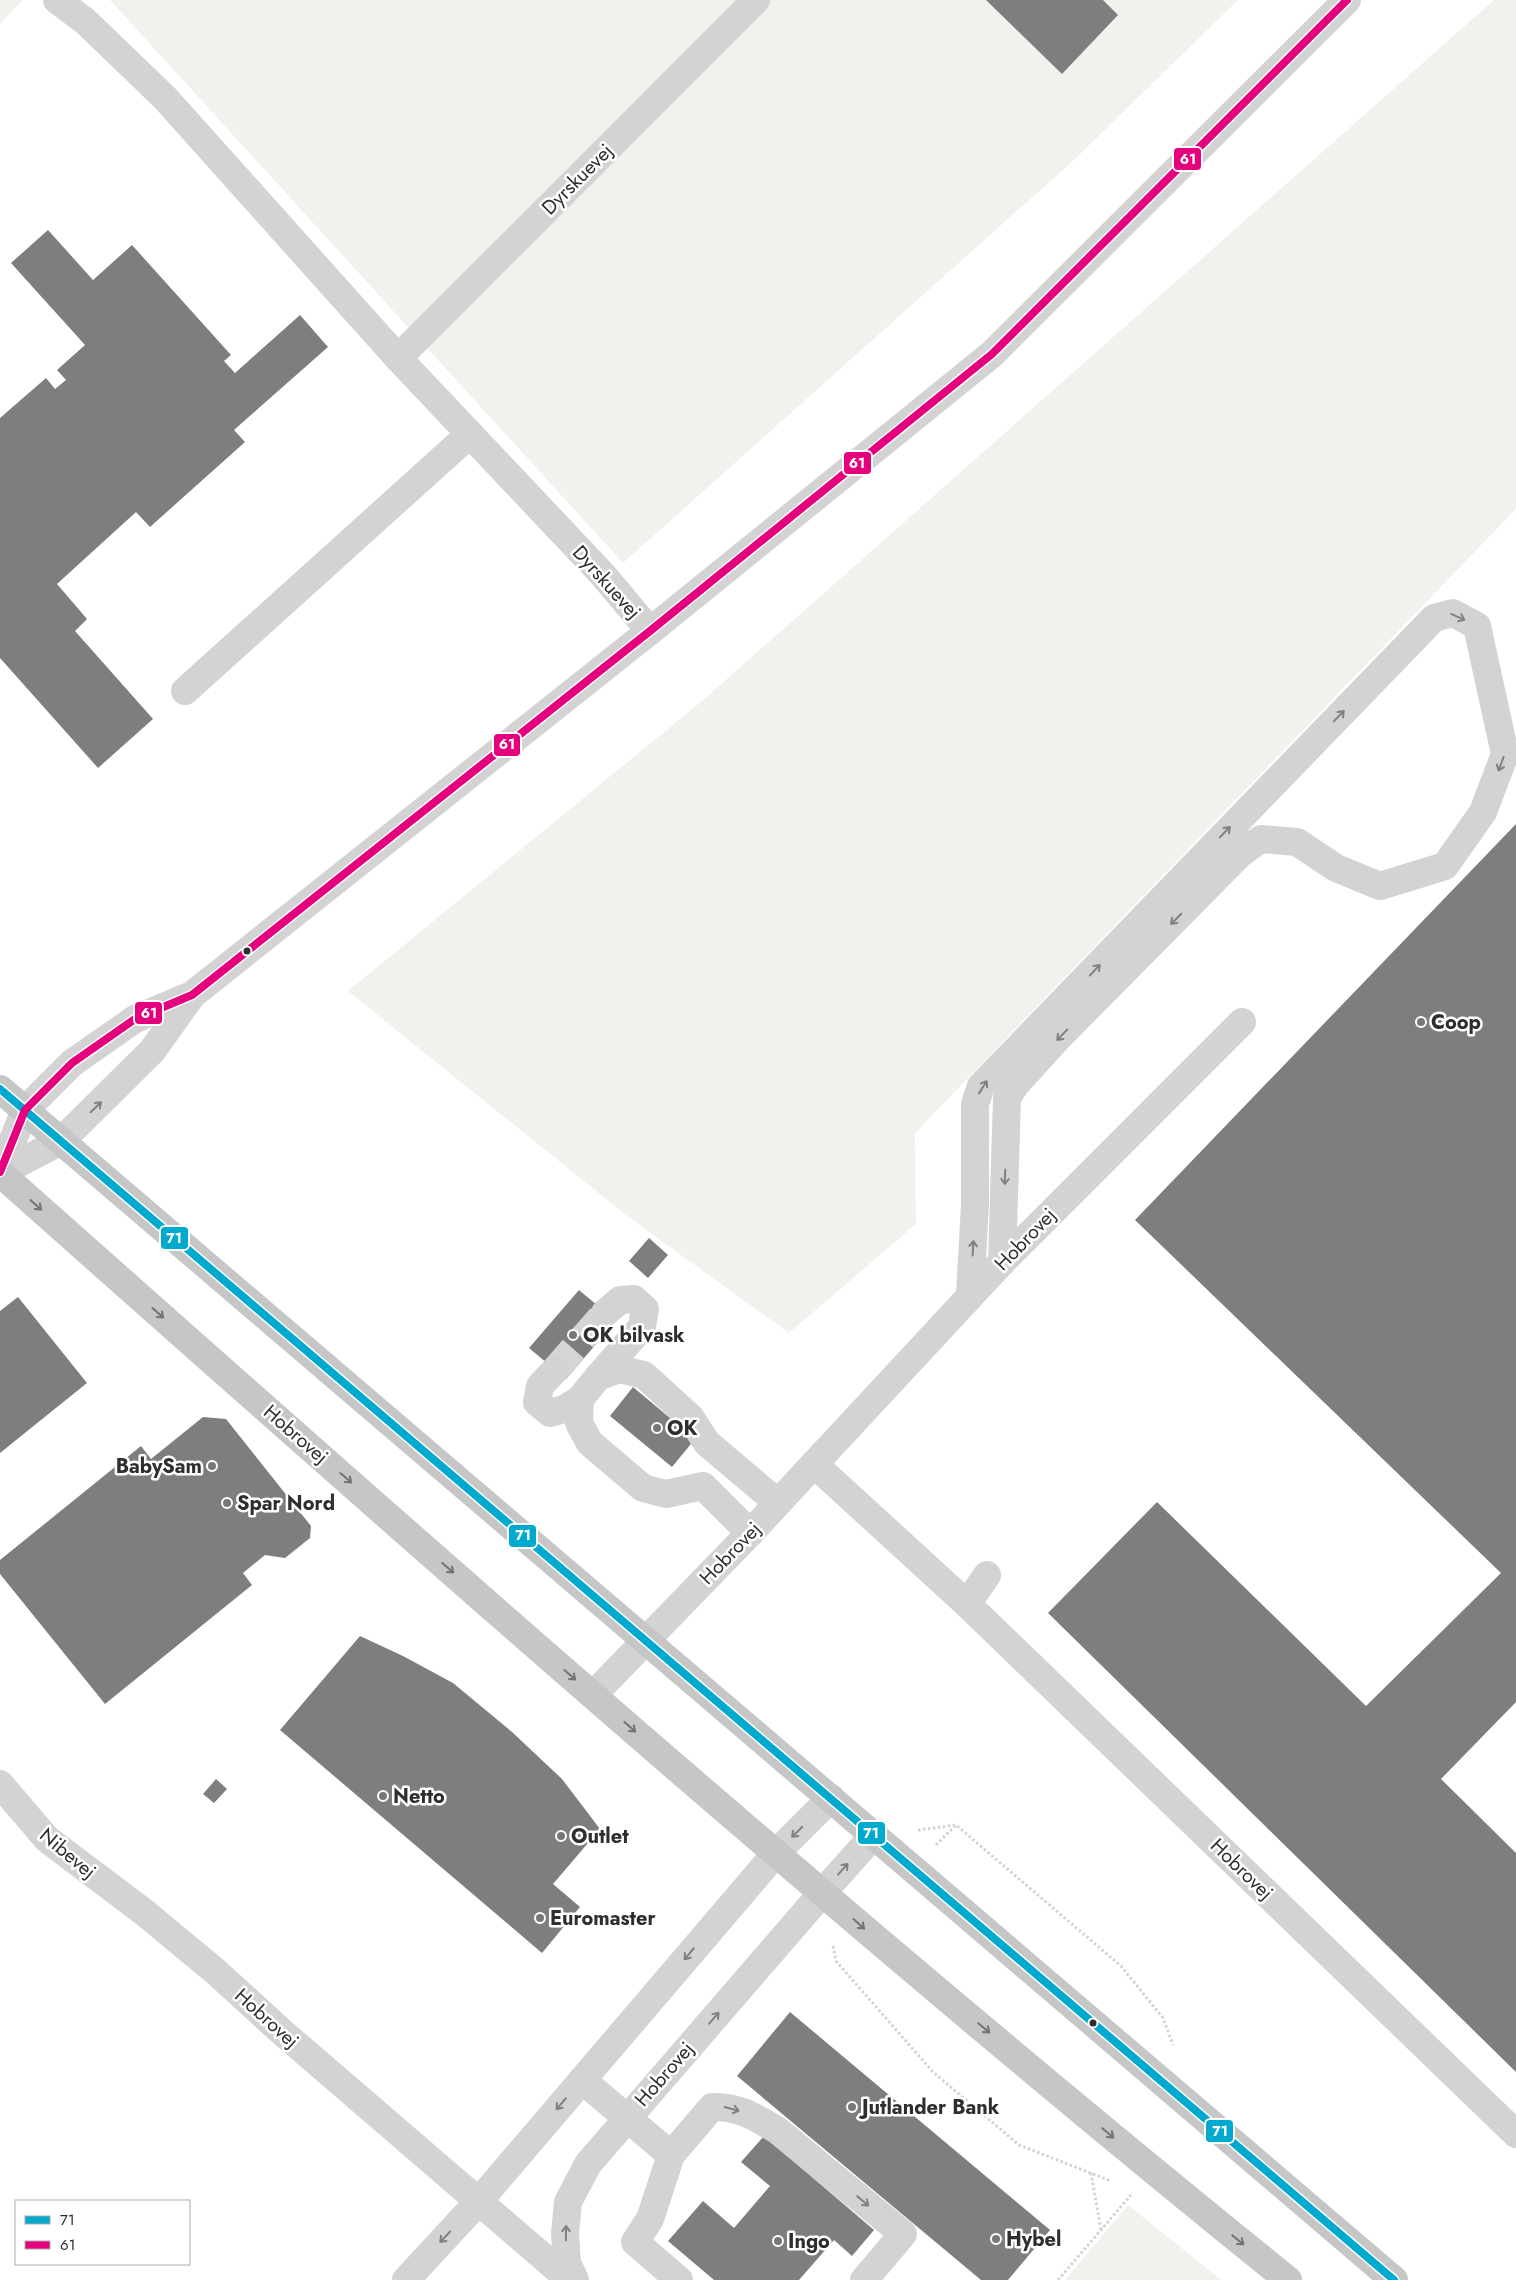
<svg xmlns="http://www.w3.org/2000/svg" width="1516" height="2280" viewBox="0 0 1516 2280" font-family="Jost,sans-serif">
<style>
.green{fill:#f0f3ed}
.building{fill:#7e7e7e}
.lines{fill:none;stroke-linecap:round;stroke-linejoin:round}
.minor-tunnel{stroke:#d5d5d5;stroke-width:28;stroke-dasharray:28 14;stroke-linecap:butt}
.path{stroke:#d3d3d3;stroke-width:3;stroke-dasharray:2.5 2.5;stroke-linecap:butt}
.minor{stroke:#d3d3d3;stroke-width:28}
.major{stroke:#c6c6c6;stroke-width:28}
.bus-1-casing{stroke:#fff;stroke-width:11}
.bus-2-casing{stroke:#fff;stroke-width:11}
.bus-1{stroke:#00a9ce;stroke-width:8}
.bus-2{stroke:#e5007d;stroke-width:8}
.oneway{stroke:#808080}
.oneway2{stroke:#727272}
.bus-dot{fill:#2e2e2e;stroke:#fff;stroke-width:2}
.poi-dot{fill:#777;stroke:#fff;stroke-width:2}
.labels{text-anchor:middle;stroke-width:5;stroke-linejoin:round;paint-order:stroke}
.street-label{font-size:20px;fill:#2e2e2e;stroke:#fff}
.poi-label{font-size:20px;font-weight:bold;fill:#2e2e2e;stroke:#fff;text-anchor:start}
.line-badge{stroke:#fff;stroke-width:2}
.badge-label{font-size:14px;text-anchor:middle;font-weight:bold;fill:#fff}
</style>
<rect width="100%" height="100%" fill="#fff"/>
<g class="green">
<polygon points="0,0 23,0 0,24"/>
<polygon points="110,0 1238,0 1074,160 623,563"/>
<polygon points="1494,0 1516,0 1516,509 915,1133 916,1224 789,1333 627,1216 348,991 702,701"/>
<polygon points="1128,2205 1221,2280 1065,2280"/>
</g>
<g class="building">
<polygon points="986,0 1103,0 1118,15 1062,74"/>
<polygon points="48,230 93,280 132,245 231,355 224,361 235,373 300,315 328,347 234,430 245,442 150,527 136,512 57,584 87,619 75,631 153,719 98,768 0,658 0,418 46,378 55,389 66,380 57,370 85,345 11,263"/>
<polygon points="1516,824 1516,1702 1441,1779 1516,1853 1516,2072 1048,1613 1157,1502 1366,1706 1501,1573 1135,1220"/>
<polygon points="649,1238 668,1255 648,1278 629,1261"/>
<polygon points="579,1290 616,1321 566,1379 529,1348"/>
<polygon points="18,1297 87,1383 0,1453 0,1311"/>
<polygon points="633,1387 695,1439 672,1467 610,1416"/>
<polygon points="203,1417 226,1419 311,1526 310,1538 285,1558 265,1555 243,1573 252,1585 105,1704 0,1574 0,1560 141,1446 151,1459"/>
<polygon points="360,1636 403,1656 453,1683 512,1732 562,1779 600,1829 553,1884 580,1907 542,1953 280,1730"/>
<polygon points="216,1779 227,1789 214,1803 203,1794"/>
<polygon points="790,2012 1050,2230 1008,2280 981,2280 737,2076"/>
<polygon points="764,2136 874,2230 852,2256 834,2240 799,2280 714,2280 668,2241 703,2201 734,2228 770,2186 741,2162"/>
</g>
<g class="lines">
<polyline class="minor-tunnel" points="555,1370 605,1313"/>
<g class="path">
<polyline points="918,1830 956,1825 1121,1966 1163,2018 1173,2045"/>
<polyline points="936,1845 956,1825"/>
<polyline points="833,1946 836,1961 933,2072 1019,2145 1111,2181"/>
<polyline points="1091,2173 1101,2230"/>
<polyline points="1058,2280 1131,2195"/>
</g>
<g class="minor">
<polyline points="57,0 85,21 165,98 398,358 603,575 650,631"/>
<polyline points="398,358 756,0"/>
<polyline points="185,691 470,434"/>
<polyline points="0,1172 25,1110 72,1063 135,1019 192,995 650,631 992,354 1347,0"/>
<polyline points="0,1173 61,1141 152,1051 192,995"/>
<polyline points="970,1296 975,1204 975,1104 981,1086 1434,618 1453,613 1477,626 1505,754 1483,812 1445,866 1380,886 1336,868 1297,842 1261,839 1241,853 1056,1040 1016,1084 1007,1098 1002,1262"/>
<polyline points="555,1370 540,1386 537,1402 550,1413 564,1409 580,1399"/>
<polyline points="598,1377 642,1327 645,1309 634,1299 620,1300 605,1313"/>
<polyline points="814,1464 967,1604 1516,2134"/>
<polyline points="750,1533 703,1486 666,1494 643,1488 590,1443 579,1423 580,1399 598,1377 619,1369 644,1375 690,1417 707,1443 778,1503"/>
<polyline points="967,1604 987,1575"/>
<polyline points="593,1695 750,1533 1002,1262 1242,1022"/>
<polyline points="0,1784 47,1839 145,1913 215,1971 283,2033 570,2280"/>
<polyline points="582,2080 671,2155"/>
<polyline points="406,2280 479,2201 776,1853 831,1798"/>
<polyline points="575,2280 567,2263 565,2234 568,2202 588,2164 823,1892 873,1836"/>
<path d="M 679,2280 L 635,2242 L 650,2219 L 671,2155 L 712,2107 C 738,2106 755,2117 777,2130 L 903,2234 L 864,2280"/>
</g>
<g class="major">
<polyline points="0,1089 1394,2280"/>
<path d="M 0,1173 C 423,1549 847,1924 1288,2280"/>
</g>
<defs>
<polyline id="bus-1" points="0,1089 1394,2280"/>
<polyline id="bus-2" points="0,1172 25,1110 72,1063 135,1019 192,995 650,631 992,354 1347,0"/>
</defs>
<use href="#bus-1" class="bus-1-casing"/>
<use href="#bus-2" class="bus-2-casing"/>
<use href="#bus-1" class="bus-1"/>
<use href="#bus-2" class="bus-2"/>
</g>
<defs><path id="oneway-shaft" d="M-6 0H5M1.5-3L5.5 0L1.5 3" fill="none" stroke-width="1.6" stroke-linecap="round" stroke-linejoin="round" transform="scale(1.25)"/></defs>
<g class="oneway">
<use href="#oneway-shaft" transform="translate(1458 617) rotate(24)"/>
<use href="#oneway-shaft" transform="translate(1339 716) rotate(-46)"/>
<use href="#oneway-shaft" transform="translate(1501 764) rotate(110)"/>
<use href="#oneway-shaft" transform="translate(1225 832) rotate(-46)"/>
<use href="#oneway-shaft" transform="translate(1176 919) rotate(135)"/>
<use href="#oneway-shaft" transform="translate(1095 970) rotate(-47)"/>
<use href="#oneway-shaft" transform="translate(1062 1035) rotate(134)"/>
<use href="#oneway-shaft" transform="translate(983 1087) rotate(-58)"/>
<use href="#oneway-shaft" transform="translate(96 1107) rotate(-44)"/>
<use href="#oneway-shaft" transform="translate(1005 1177) rotate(92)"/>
<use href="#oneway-shaft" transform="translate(973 1248) rotate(-87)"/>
<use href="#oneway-shaft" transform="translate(797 1832) rotate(135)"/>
<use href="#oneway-shaft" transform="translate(843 1869) rotate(-48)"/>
<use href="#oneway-shaft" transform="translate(689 1954) rotate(130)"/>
<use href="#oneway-shaft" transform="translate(714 2018) rotate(-49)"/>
<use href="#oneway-shaft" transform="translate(561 2104) rotate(130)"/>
<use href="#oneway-shaft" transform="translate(732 2109) rotate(15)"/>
<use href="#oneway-shaft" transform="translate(863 2201) rotate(40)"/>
<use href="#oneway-shaft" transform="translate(566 2233) rotate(-89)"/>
<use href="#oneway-shaft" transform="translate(445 2237) rotate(133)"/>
</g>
<g class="oneway2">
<use href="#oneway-shaft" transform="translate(36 1205) rotate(42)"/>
<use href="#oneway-shaft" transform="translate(158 1313) rotate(41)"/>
<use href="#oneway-shaft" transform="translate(346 1478) rotate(41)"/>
<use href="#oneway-shaft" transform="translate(448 1568) rotate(41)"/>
<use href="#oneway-shaft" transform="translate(570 1675) rotate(41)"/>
<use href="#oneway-shaft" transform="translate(630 1727) rotate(41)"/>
<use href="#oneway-shaft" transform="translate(859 1924) rotate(42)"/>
<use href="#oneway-shaft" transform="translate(984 2028) rotate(40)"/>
<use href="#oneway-shaft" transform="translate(1108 2133) rotate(40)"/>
<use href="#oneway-shaft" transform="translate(1238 2240) rotate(39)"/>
</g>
<g class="bus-dot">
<circle cx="247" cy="951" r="4.5"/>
<circle cx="1093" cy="2023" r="4.5"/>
</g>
<g class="poi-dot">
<circle cx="1421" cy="1022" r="5"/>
<circle cx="573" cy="1335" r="5"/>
<circle cx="657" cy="1428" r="5"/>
<circle cx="212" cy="1466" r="5"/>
<circle cx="227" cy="1503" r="5"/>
<circle cx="383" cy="1796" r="5"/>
<circle cx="561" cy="1836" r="5"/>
<circle cx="540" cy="1918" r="5"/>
<circle cx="852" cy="2107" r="5"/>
<circle cx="996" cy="2239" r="5"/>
<circle cx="778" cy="2241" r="5"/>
</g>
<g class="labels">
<g class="street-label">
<text transform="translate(577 179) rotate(-45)" y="7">Dyrskuevej</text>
<text transform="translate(607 582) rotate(48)" y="7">Dyrskuevej</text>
<text transform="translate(1025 1239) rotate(-46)" y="7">Hobrovej</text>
<text transform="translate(296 1434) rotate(41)" y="7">Hobrovej</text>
<text transform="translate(730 1553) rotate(-46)" y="7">Hobrovej</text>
<text transform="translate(68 1853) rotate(40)" y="7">Nibevej</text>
<text transform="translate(1242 1869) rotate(44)" y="7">Hobrovej</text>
<text transform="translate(267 2018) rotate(42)" y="7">Hobrovej</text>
<text transform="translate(664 2074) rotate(-49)" y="7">Hobrovej</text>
</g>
<g class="poi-label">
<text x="1431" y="1029">Coop</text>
<text x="583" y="1342">OK bilvask</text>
<text x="667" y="1435">OK</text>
<text x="202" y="1473" text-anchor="end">BabySam</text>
<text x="237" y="1510">Spar Nord</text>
<text x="393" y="1803">Netto</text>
<text x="571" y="1843">Outlet</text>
<text x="550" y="1925">Euromaster</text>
<text x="862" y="2114">Jutlander Bank</text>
<text x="1006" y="2246">Hybel</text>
<text x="788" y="2248">Ingo</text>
</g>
</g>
<g class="line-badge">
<rect x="1173" y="147" width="29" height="24" rx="5" fill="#e5007d"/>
<rect x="843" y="451" width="29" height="24" rx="5" fill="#e5007d"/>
<rect x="493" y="733" width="28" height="24" rx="5" fill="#e5007d"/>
<rect x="134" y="1001" width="29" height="24" rx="5" fill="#e5007d"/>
<rect x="160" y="1226" width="29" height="24" rx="5" fill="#00a9ce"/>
<rect x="508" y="1524" width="29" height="24" rx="5" fill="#00a9ce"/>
<rect x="857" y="1821" width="29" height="24" rx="5" fill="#00a9ce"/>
<rect x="1205" y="2119" width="29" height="24" rx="5" fill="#00a9ce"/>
</g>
<g class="badge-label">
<text x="1188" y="164">61</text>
<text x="857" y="468">61</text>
<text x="507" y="749">61</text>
<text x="149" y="1018">61</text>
<text x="174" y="1243">71</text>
<text x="523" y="1540">71</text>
<text x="871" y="1838">71</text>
<text x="1220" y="2136">71</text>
</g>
<rect x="15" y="2200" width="175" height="65" fill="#ffffff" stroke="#ababab"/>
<rect x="25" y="2216" width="25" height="8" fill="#00a9ce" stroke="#ababab"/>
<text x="60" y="2225" font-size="15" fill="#2e2e2e">71</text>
<rect x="25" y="2241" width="25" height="8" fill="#e5007d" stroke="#ababab"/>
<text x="60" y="2250" font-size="15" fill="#2e2e2e">61</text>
</svg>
